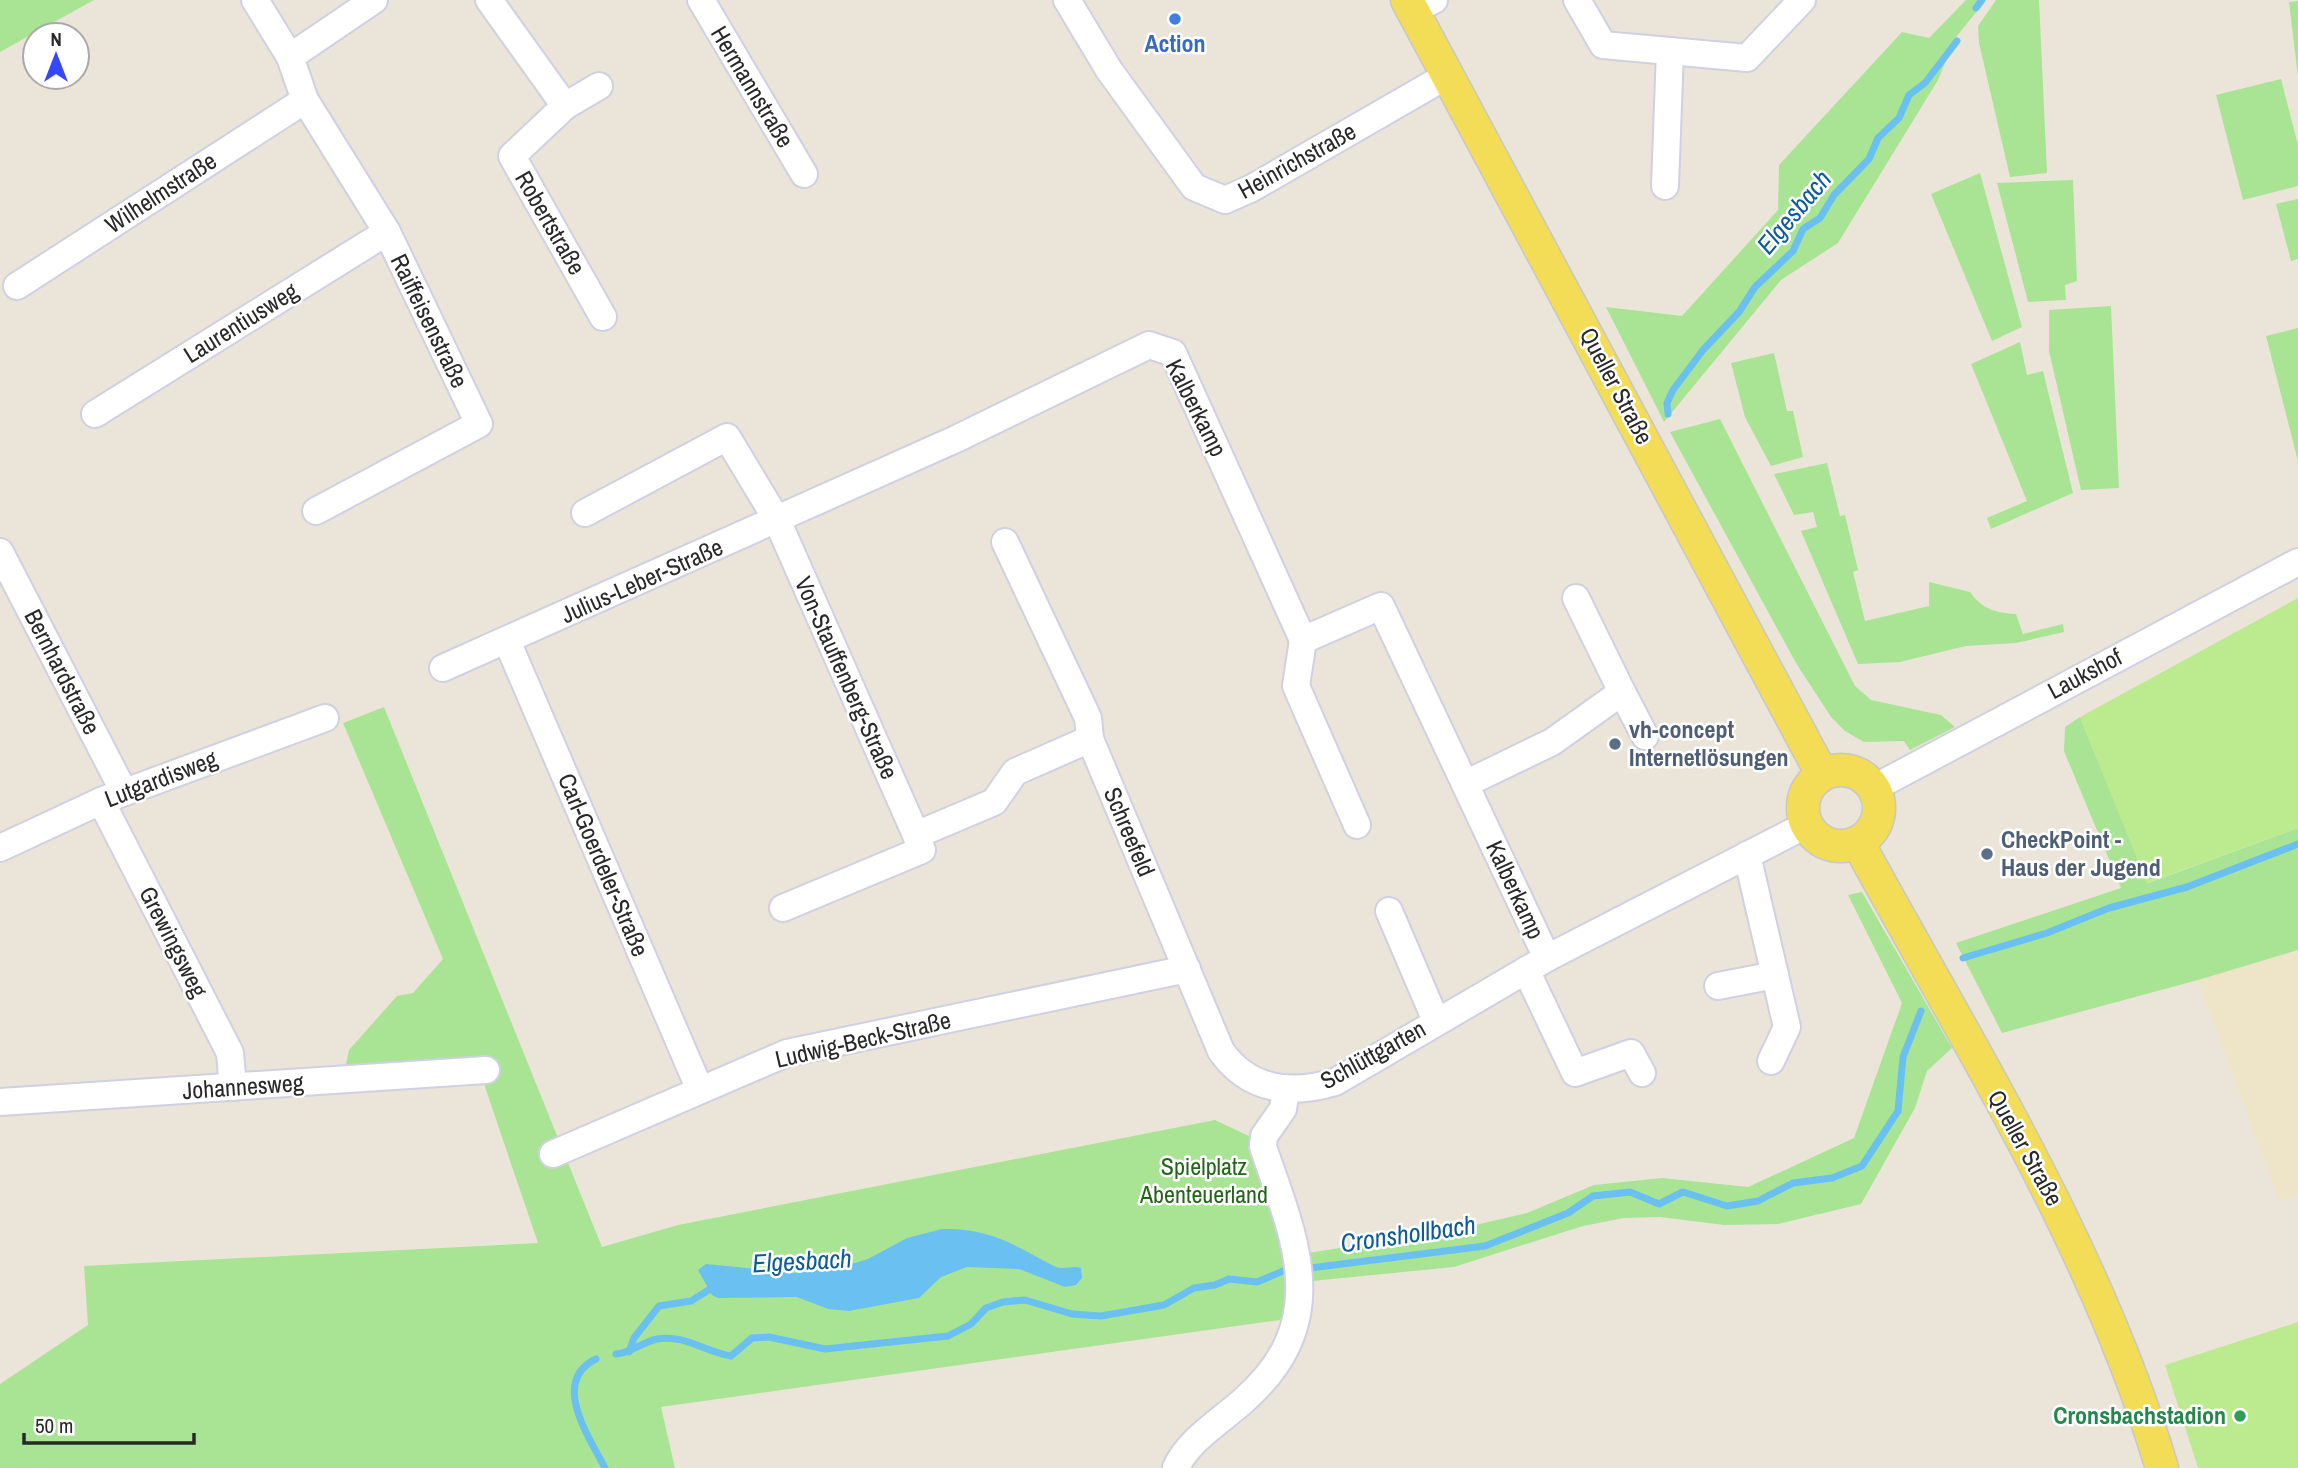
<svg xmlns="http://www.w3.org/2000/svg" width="2298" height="1468" viewBox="0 0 2298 1468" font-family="'Archivo Narrow',sans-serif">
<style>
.education{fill:#eee5c8}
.green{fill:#a8e494}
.pitch{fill:#bceb8f}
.water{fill:#69c0f1}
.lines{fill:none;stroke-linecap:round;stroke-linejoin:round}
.stream{stroke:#69c0f1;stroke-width:7}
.minor-casing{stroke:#cfd0e2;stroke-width:30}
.major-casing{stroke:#c7c7c7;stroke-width:35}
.minor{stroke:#fff;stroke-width:26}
.major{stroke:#f3dd56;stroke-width:32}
.shop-dot{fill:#3f7fe0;stroke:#fff;stroke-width:2.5}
.service-dot{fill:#5c6f8a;stroke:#fff;stroke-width:2.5}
.leisure-dot{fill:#2e9e5b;stroke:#fff;stroke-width:2.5}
.labels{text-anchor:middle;stroke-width:5;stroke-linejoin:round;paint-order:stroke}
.shop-label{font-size:24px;font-weight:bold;fill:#366cbe;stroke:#fff}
.street-label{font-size:24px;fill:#282828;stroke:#fff}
.service-label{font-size:24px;font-weight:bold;fill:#4e5e75;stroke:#fff;text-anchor:start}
.park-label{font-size:24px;fill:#216618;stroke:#fff}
.leisure-label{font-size:24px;font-weight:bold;fill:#27864d;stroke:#fff;text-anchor:end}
.water-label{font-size:26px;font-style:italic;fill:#0a5b9a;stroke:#fff}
</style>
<rect width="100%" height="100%" fill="#ebe5d9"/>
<polygon class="education" points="2298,950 2298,1196 2279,1201 2198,980"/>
<g class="green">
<polygon points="0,0 94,0 0,52"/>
<polygon points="1966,0 1986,0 1956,37 1938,80 1838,243 1781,280 1664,422 1606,307 1682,316 1778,210 1779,165 1902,32 1929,38"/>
<polygon points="1996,0 2039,0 2047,173 2010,177 1979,43 1978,26"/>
<polygon points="2298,1 2298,77 2289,2"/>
<polygon points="2281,79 2298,145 2298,186 2243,200 2216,95"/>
<polygon points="1980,173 2022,327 1992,341 1931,194"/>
<polygon points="2073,180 2077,281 2065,285 2066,300 2028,302 1997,183"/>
<polygon points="2298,199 2298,259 2291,261 2276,204"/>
<polygon points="2111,306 2119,488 2081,490 2049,351 2049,310"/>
<polygon points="2298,328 2298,461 2266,336"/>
<polygon points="2020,342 2027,375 2043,371 2073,493 1991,529 1987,518 2027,501 1971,364"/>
<polygon points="1774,353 1787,411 1793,411 1803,457 1771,466 1745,417 1731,363"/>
<polygon points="1720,419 1855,686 1871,700 1941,715 1955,727 1910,750 1904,741 1864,742 1845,731 1831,717 1796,663 1670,432"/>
<path d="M 1827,463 L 1840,516 L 1845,515 L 1858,570 L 1853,572 L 1865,621 L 1929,606 L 1929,582 L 1970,592 C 1982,609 1996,613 2016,614 L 2023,634 L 2063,624 L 2064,632 L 2016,643 L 1966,646 L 1900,662 L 1858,664 L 1801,531 L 1817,527 L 1813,512 L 1794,515 L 1774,474 Z"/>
<polygon points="384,707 602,1247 678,1225 1215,1120 1253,1138 1288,1256 1287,1319 661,1407 675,1468 0,1468 0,1384 88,1325 84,1266 538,1243 485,1087 486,1060 345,1069 349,1050 397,996 413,993 443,959 343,723"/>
<polygon points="2080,717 2148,883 2298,828 2298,950 2198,980 2002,1033 1956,943 2121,888 2064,751 2065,727"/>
<polygon points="1862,892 1952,1048 1927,1071 1915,1108 1861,1204 1778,1224 1724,1225 1660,1217 1624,1218 1583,1226 1454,1267 1312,1281 1308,1253 1458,1229 1527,1213 1594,1185 1662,1178 1748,1187 1854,1138 1902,1003 1848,895"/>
</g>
<g class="pitch">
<polygon points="2298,598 2298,828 2147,883 2080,717"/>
<polygon points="2298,1322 2298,1468 2198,1468 2165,1365"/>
</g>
<path class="water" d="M 942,1229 C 990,1228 1014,1245 1054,1266 C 1064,1271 1071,1265 1081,1268 L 1082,1278 L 1076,1285 L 1065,1287 L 1019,1269 L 967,1267 L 941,1277 L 919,1298 L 849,1311 L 828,1309 L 797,1297 L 718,1298 L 712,1295 L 698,1270 L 706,1264 L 795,1273 L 842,1267 L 868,1259 L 907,1238 Z"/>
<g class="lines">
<g class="stream">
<polyline points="1976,8 1982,0"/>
<polyline points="1668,414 1667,403 1673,390 1703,350 1739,312 1755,287 1793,251 1803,229 1820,218 1834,195 1869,159 1878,138 1899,118 1909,95 1925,83 1957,41"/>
<polyline points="1963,958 2047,933 2109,908 2187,887 2298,844"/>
<polyline points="1310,1268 1485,1246 1568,1213 1593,1196 1630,1192 1659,1204 1683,1192 1727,1206 1758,1201 1793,1183 1832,1178 1862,1166 1898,1111 1903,1057 1921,1011"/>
<polyline points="629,1352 634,1338 659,1306 691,1301 715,1286"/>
<path d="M 616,1354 C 632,1353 642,1342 657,1339 C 685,1334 705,1352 731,1356 L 752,1338 L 769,1337 L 825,1349 L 948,1336 L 971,1324 L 986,1308 L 1003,1302 L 1025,1300 L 1072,1314 L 1101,1316 L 1164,1305 L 1194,1288 L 1215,1285 L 1229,1279 L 1257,1282 L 1288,1269"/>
<path d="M 596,1359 C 550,1381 589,1437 605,1468"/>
</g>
<defs>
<g id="minor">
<polyline points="255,0 290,57 305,100 387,232 479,424 316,511"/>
<polyline points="489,0 565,106 512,156 603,317"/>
<polyline points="701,0 804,174"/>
<polyline points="1067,0 1109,70 1194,187 1225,200 1252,188 1448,75"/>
<polyline points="1577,0 1603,45 1747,58 1802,0"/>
<polyline points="1413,11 1434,0"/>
<polyline points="290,57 374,0"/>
<polyline points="565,106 599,86"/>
<polyline points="1665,186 1670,51"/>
<polyline points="17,286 305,100"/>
<polyline points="95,414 387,232"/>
<polyline points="585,513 727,437 777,520 916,835 994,802 1015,772 1090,739"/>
<path d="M 1005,542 L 1088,718 L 1090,739 L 1221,1051 C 1249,1091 1291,1095 1335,1082 L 1547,958 L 1806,825"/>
<polyline points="0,552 124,792"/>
<polyline points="1303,640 1296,686 1357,825"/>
<polyline points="507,641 700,1090"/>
<polyline points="443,668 956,439 1149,345 1173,353 1303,640 1381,606 1547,958"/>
<polyline points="1622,692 1645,736"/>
<polyline points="1465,784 1552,742 1622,692 1576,598"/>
<polyline points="1874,788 2298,562"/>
<polyline points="101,801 230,1053 233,1087"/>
<polyline points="0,848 101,801 325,718"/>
<polyline points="1747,855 1787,1027 1771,1061"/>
<polyline points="783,908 922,850 916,835"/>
<polyline points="1389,911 1436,1021"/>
<polyline points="1526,970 1575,1073 1631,1053 1642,1073"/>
<polyline points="1718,986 1775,975"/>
<polyline points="0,1102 486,1070"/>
<polyline points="553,1154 787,1053 1187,969"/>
<path d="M 1176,1468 C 1187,1441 1222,1420 1243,1401 C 1333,1322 1296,1242 1263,1147 L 1264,1136 L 1283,1109 L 1286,1090"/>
</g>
<g id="major">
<polyline points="1407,0 1822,774"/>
<circle cx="1841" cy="808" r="38"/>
<path d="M 1858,843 C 1969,1046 2095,1245 2162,1468"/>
</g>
</defs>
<use href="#minor" class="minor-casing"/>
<use href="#major" class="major-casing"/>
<use href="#minor" class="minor"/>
<use href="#major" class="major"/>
</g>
<circle class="shop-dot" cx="1175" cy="19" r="7"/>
<g class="service-dot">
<circle cx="1615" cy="744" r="7"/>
<circle cx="1987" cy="854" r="7"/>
</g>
<circle class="leisure-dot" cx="2240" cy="1416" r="7"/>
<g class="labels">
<g class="shop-label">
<text x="1175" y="52">Action</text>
</g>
<g class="street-label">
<text transform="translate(752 87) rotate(59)" y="8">Hermannstraße</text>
<text transform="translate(1297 161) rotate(-29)" y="8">Heinrichstraße</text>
<text transform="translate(161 193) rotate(-33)" y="8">Wilhelmstraße</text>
<text transform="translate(550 223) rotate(60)" y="8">Robertstraße</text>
<text transform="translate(429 321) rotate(64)" y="8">Raiffeisenstraße</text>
<text transform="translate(241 323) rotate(-32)" y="8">Laurentiusweg</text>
<text transform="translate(1616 386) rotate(62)" y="8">Queller Straße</text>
<text transform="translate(1196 408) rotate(63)" y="8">Kalberkamp</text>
<text transform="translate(642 581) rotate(-24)" y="8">Julius-Leber-Straße</text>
<text transform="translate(62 672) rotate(63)" y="8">Bernhardstraße</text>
<text transform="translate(2085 674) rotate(-28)" y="8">Laukshof</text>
<text transform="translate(846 678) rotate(66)" y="8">Von-Stauffenberg-Straße</text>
<text transform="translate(161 779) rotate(-21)" y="8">Lutgardisweg</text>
<text transform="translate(1129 832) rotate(67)" y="8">Schreefeld</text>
<text transform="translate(603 865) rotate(67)" y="8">Carl-Goerdeler-Straße</text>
<text transform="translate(1515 890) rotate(65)" y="8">Kalberkamp</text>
<text transform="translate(173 942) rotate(63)" y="8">Grewingsweg</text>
<text transform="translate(863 1040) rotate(-13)" y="8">Ludwig-Beck-Straße</text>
<text transform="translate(1373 1055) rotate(-29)" y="8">Schlüttgarten</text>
<text transform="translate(243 1087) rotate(-4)" y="8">Johannesweg</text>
<text transform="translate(2025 1148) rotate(61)" y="8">Queller Straße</text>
</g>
<g class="service-label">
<text x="1629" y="738">vh-concept<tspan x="1629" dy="28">Internetlösungen</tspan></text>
<text x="2001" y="848">CheckPoint -<tspan x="2001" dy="28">Haus der Jugend</tspan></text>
</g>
<g class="park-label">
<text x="1204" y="1175">Spielplatz<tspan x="1204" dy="28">Abenteuerland</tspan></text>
</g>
<g class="leisure-label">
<text x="2226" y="1424">Cronsbachstadion</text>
</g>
<g class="water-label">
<text transform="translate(1794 212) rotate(-50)" y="9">Elgesbach</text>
<text transform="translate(1408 1234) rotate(-8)" y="9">Cronshollbach</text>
<text transform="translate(802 1261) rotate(-3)" y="9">Elgesbach</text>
</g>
</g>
<g transform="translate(56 56)"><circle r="33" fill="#ffffff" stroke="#a9a9a9" stroke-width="2"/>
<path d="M0-5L12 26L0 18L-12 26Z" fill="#3447fe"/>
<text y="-10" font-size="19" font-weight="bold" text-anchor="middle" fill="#282828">N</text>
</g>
<path d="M24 1433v10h170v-10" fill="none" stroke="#282828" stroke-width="3.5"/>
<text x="35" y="1433" font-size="21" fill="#282828" stroke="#ffffff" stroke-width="5" paint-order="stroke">50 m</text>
</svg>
